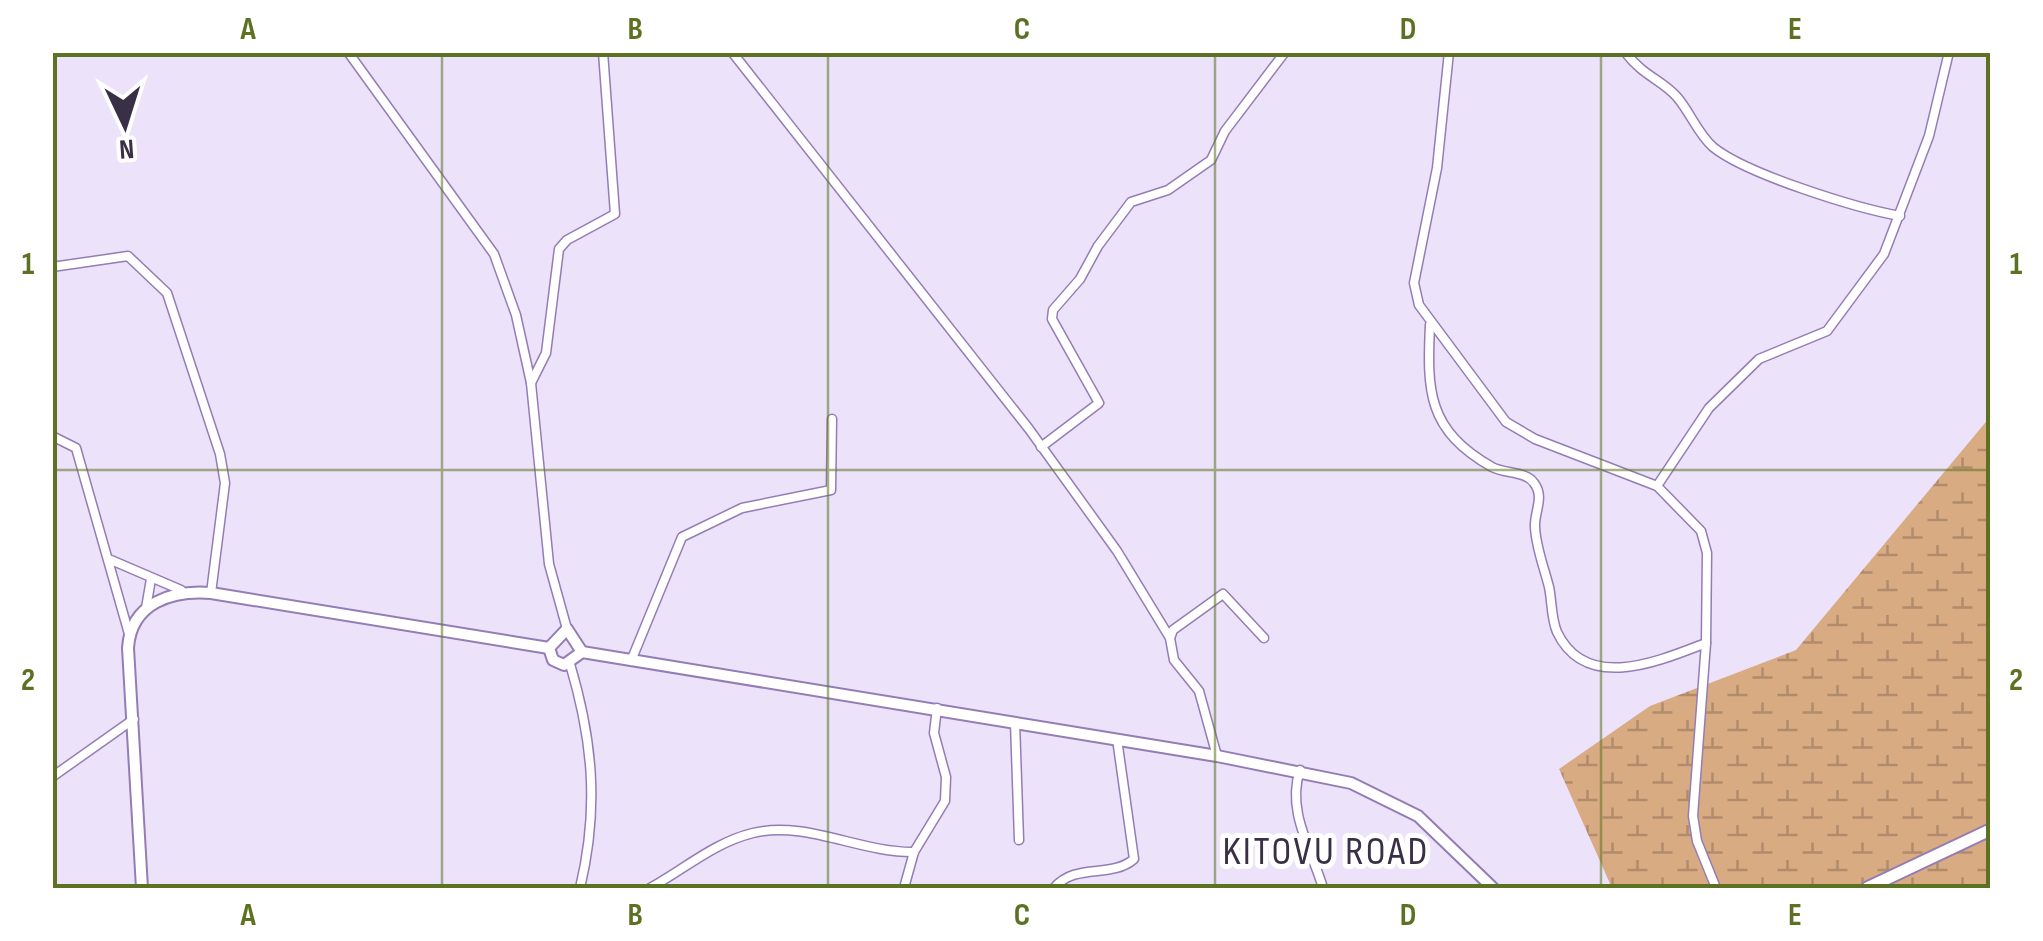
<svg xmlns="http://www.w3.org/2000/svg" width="2043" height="941" viewBox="0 0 2043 941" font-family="'Sofia Sans Condensed',sans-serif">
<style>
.wetland{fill:url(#wetland-marsh)}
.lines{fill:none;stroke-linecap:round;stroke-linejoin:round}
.street-casing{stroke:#947db4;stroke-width:11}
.secondary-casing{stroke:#947db4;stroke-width:14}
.primary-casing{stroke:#947db4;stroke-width:15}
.street{stroke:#fff;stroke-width:8}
.secondary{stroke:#fff;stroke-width:10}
.primary{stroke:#fff;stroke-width:11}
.grid{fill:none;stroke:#5c7222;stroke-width:2.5;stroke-opacity:0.55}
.labels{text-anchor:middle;stroke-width:10;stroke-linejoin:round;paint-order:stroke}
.quarter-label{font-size:40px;letter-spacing:2.5px;fill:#392f46;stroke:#fff}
.neatline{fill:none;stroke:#5c7222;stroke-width:4}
.grid-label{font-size:32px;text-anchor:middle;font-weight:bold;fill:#5c7222}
</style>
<defs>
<pattern id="wetland-marsh" width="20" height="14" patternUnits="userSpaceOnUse" patternTransform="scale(2.5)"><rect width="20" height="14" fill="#d8ab83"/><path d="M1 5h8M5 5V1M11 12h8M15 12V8" fill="none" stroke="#b08c6d"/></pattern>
</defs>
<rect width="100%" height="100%" fill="#ece2fa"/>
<polygon class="wetland" points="1990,417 1990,888 1612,888 1559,769 1650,706 1796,650"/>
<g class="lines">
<defs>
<g id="street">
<polyline points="348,52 494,254 516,315 531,383 549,564 567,629"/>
<polyline points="732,52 1029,429 1117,551 1170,638 1174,660 1199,691 1217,756"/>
<polyline points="1449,52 1437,168 1414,283 1419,305 1506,422 1535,439 1657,486 1701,531 1707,553 1706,643 1693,816 1697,841 1716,888"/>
<path d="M 1625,52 C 1644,77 1661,79 1677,97 C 1690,112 1698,134 1713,147 C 1746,174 1856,208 1900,216"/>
<polyline points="52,267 128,256 167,293 220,454 225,483 211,593"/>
<path d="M 1430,325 C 1427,391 1427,430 1492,467 C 1505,474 1526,471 1534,483 C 1545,497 1534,512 1535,527 C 1536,548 1544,567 1549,587 C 1552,601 1551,618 1557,632 C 1586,693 1659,661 1706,643"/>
<polyline points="531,383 546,353 559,249 567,240 615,214 603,52"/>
<polyline points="52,436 76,448 129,634"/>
<polyline points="1041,447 1099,403 1052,319 1053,310 1080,279 1098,246 1131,202 1168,190 1211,160 1225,131 1285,52"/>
<polyline points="1657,486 1709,408 1759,359 1827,331 1884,254 1929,136 1949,52"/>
<polyline points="111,560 181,590"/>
<polyline points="146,608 151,579"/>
<polyline points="1170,638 1173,630 1223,594 1264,638"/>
<polyline points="631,661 682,537 742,508 831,490 832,419"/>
<path d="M 570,664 C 593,741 599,809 580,888"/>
<polyline points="1015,722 1019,840"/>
<path d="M 1300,770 C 1286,811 1312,850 1323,888"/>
<polyline points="52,777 134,719"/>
<path d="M 650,888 C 683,870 715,842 753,833 C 805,820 861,853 914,852"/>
<polyline points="904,888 914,852 945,801 946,777 934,733 937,708"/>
<path d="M 1054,888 C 1076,862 1111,879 1134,859 L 1117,739"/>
</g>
<g id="secondary">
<polygon points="567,629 582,652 564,665 553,660 549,648"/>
<polyline points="582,652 1217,756 1351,783 1418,816 1493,888"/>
<path d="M 142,888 L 128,648 C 131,602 173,590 211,593 L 549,648"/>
</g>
<polyline id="primary" points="1867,888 1990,830"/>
</defs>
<use href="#street" class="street-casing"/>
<use href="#secondary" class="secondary-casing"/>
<use href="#primary" class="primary-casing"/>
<use href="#street" class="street"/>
<use href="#secondary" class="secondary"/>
<use href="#primary" class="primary"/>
</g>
<path class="grid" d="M 442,52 L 442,888M 828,52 L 828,888M 1215,52 L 1215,888M 1601,52 L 1601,888M 52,470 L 1990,470"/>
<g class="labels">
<g class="quarter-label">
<text x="1326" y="864">KITOVU ROAD</text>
</g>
</g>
<rect width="2043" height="941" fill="none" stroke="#ffffff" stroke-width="110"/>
<g transform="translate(125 125) rotate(176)" stroke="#ffffff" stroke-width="8" paint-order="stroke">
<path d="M0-8L18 38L0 25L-18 38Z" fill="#392f46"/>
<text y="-15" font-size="28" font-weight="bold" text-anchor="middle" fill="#392f46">N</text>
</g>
<rect x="55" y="55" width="1933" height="831" class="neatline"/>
<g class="grid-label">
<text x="248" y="39">A</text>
<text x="635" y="39">B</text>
<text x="1022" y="39">C</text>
<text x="1408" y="39">D</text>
<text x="1795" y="39">E</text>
<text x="28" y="274">1</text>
<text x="2016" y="274">1</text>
<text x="28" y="690">2</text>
<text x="2016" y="690">2</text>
<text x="248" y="925">A</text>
<text x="635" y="925">B</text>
<text x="1022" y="925">C</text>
<text x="1408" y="925">D</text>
<text x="1795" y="925">E</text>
</g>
</svg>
